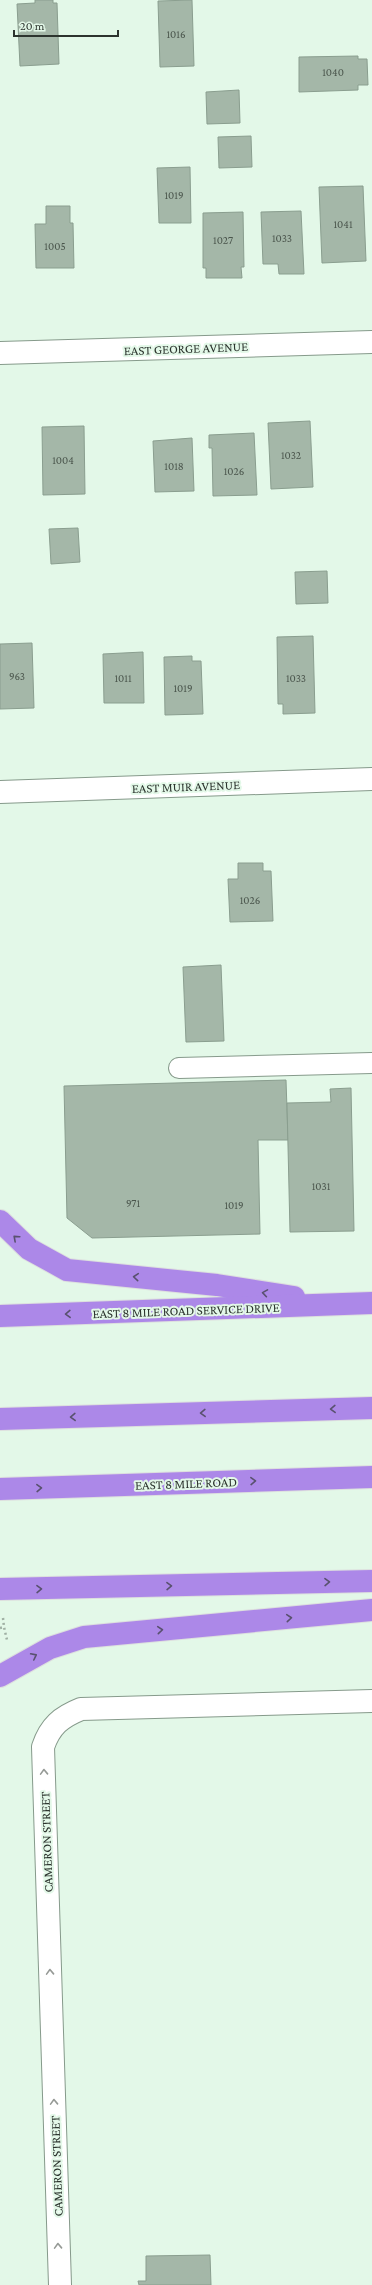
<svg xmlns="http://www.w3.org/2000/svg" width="372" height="2285" viewBox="0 0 372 2285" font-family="'Crimson Pro',serif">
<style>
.building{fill:#a4b7a8;stroke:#8a9e8f}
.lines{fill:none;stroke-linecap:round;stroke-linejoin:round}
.service-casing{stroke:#869a8b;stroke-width:22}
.minor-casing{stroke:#869a8b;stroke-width:24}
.trunk-casing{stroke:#dddfde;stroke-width:24}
.path{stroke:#a0b0a4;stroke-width:2.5;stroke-dasharray:2 3;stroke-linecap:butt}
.service{stroke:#fff;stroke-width:20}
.minor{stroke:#fff;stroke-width:22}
.trunk{stroke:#ac88e8;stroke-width:22}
.oneway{stroke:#59516f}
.oneway2{stroke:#969a96}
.labels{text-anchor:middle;stroke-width:4;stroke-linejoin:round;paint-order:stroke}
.number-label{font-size:11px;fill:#4a554c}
.street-label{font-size:13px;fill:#2c342e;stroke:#e3f8e8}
</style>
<rect width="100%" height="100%" fill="#e3f8e8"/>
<g class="building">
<polygon points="35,0 53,0 53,3 57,3 59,64 20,66 17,4 35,3"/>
<polygon points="192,0 194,66 160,67 158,1"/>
<polygon points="358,56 358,59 367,59 368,85 358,85 358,90 299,92 299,57"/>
<polygon points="239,90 240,123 207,124 206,92"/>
<polygon points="251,136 252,167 219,168 218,137"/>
<polygon points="190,167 191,223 159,223 157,168"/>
<polygon points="363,186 366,261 322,263 319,187"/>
<polygon points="46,206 70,206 70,223 73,223 74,268 36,268 35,224 46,224"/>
<polygon points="301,211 304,274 279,274 278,264 263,264 261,212"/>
<polygon points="243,212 244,267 241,267 242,278 206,278 206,268 203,268 203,213"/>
<polygon points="310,421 313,487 271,489 268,423"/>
<polygon points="84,426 85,494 43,495 42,427"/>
<polygon points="254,433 257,495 213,496 212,448 209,448 209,435"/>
<polygon points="192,438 194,491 155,492 153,441"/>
<polygon points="78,528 80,562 51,564 49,529"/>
<polygon points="327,571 328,603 296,604 295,572"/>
<polygon points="313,636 315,713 283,714 283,704 278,704 277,637"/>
<polygon points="32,643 34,708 0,709 0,644"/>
<polygon points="143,652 144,703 104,703 103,654"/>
<polygon points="192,656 192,661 201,661 203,714 165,715 164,657"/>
<polygon points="238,863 263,863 263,871 271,871 273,921 230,922 228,879 238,879"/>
<polygon points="221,965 224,1041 186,1042 183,967"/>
<polygon points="286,1080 288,1140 258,1140 260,1234 92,1238 67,1218 64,1086"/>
<polygon points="351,1088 354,1231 290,1232 287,1103 331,1102 330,1089"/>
<polygon points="210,2255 211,2285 139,2285 138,2281 146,2281 146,2256"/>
</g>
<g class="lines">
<defs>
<polyline id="service" points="179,1068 372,1063"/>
<g id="minor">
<polyline points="0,353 372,342"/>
<polyline points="0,792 372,779"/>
<path d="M 60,2285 L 43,1747 C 50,1726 61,1717 81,1709 L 372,1701"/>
</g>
<g id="trunk">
<polyline points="0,1221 29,1249 67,1270 217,1285 294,1297"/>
<polyline points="0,1316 372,1303"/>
<polyline points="0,1419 372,1408"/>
<polyline points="0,1489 372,1477"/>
<polyline points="0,1589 372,1581"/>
<polyline points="0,1676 50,1648 84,1637 372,1610"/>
</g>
</defs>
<use href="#service" class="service-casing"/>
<use href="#minor" class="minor-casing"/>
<use href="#trunk" class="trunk-casing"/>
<g class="path">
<polyline points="3,1618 4,1627"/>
<polyline points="0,1628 4,1627 7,1640"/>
</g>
<use href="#service" class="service"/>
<use href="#minor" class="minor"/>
<use href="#trunk" class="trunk"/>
</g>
<defs><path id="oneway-chevron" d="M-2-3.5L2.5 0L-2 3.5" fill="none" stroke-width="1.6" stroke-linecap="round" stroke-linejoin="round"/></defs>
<g class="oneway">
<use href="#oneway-chevron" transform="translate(16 1238) rotate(-138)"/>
<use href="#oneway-chevron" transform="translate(136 1277) rotate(-175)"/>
<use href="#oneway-chevron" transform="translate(265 1293) rotate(-171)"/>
<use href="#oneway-chevron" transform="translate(68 1314) rotate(178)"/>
<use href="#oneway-chevron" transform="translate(333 1409) rotate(178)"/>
<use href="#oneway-chevron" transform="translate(203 1413) rotate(178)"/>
<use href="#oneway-chevron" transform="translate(73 1417) rotate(178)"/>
<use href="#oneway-chevron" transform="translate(253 1481) rotate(-2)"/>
<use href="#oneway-chevron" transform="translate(39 1488) rotate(-2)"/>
<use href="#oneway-chevron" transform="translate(327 1582) rotate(-1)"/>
<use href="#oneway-chevron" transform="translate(169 1586) rotate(-1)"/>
<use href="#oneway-chevron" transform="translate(39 1589) rotate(-1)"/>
<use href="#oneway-chevron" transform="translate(289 1618) rotate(-5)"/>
<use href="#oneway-chevron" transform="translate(160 1630) rotate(-5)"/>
<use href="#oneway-chevron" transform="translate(34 1656) rotate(-27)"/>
</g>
<g class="oneway2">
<use href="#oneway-chevron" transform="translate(44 1772) rotate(-92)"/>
<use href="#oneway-chevron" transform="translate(50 1972) rotate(-92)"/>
<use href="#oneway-chevron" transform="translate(54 2102) rotate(-92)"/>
<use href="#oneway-chevron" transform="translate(58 2246) rotate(-92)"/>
</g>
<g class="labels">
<g class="number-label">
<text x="176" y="38">1016</text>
<text x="333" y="76">1040</text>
<text x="174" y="199">1019</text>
<text x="343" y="228">1041</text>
<text x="282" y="242">1033</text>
<text x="223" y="244">1027</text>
<text x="55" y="250">1005</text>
<text x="291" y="459">1032</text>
<text x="63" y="464">1004</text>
<text x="174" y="470">1018</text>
<text x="234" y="475">1026</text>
<text x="17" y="680">963</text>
<text x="123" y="682">1011</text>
<text x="296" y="682">1033</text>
<text x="183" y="692">1019</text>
<text x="250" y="904">1026</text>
<text x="321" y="1190">1031</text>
<text x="133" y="1207">971</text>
<text x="234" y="1209">1019</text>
</g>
<g class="street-label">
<text transform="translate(186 348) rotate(-2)" y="5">EAST GEORGE AVENUE</text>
<text transform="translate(186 786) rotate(-2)" y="5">EAST MUIR AVENUE</text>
<text transform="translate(186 1310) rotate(-2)" y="5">EAST 8 MILE ROAD SERVICE DRIVE</text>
<text transform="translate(186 1483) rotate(-2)" y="5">EAST 8 MILE ROAD</text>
<text transform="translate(46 1842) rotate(-92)" y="5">CAMERON STREET</text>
<text transform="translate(56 2166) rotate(-92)" y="5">CAMERON STREET</text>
</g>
</g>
<path d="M14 30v6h104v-6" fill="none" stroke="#2c342e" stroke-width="2"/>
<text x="20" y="30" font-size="12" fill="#2c342e" stroke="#e3f8e8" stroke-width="3" paint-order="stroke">20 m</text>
</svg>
